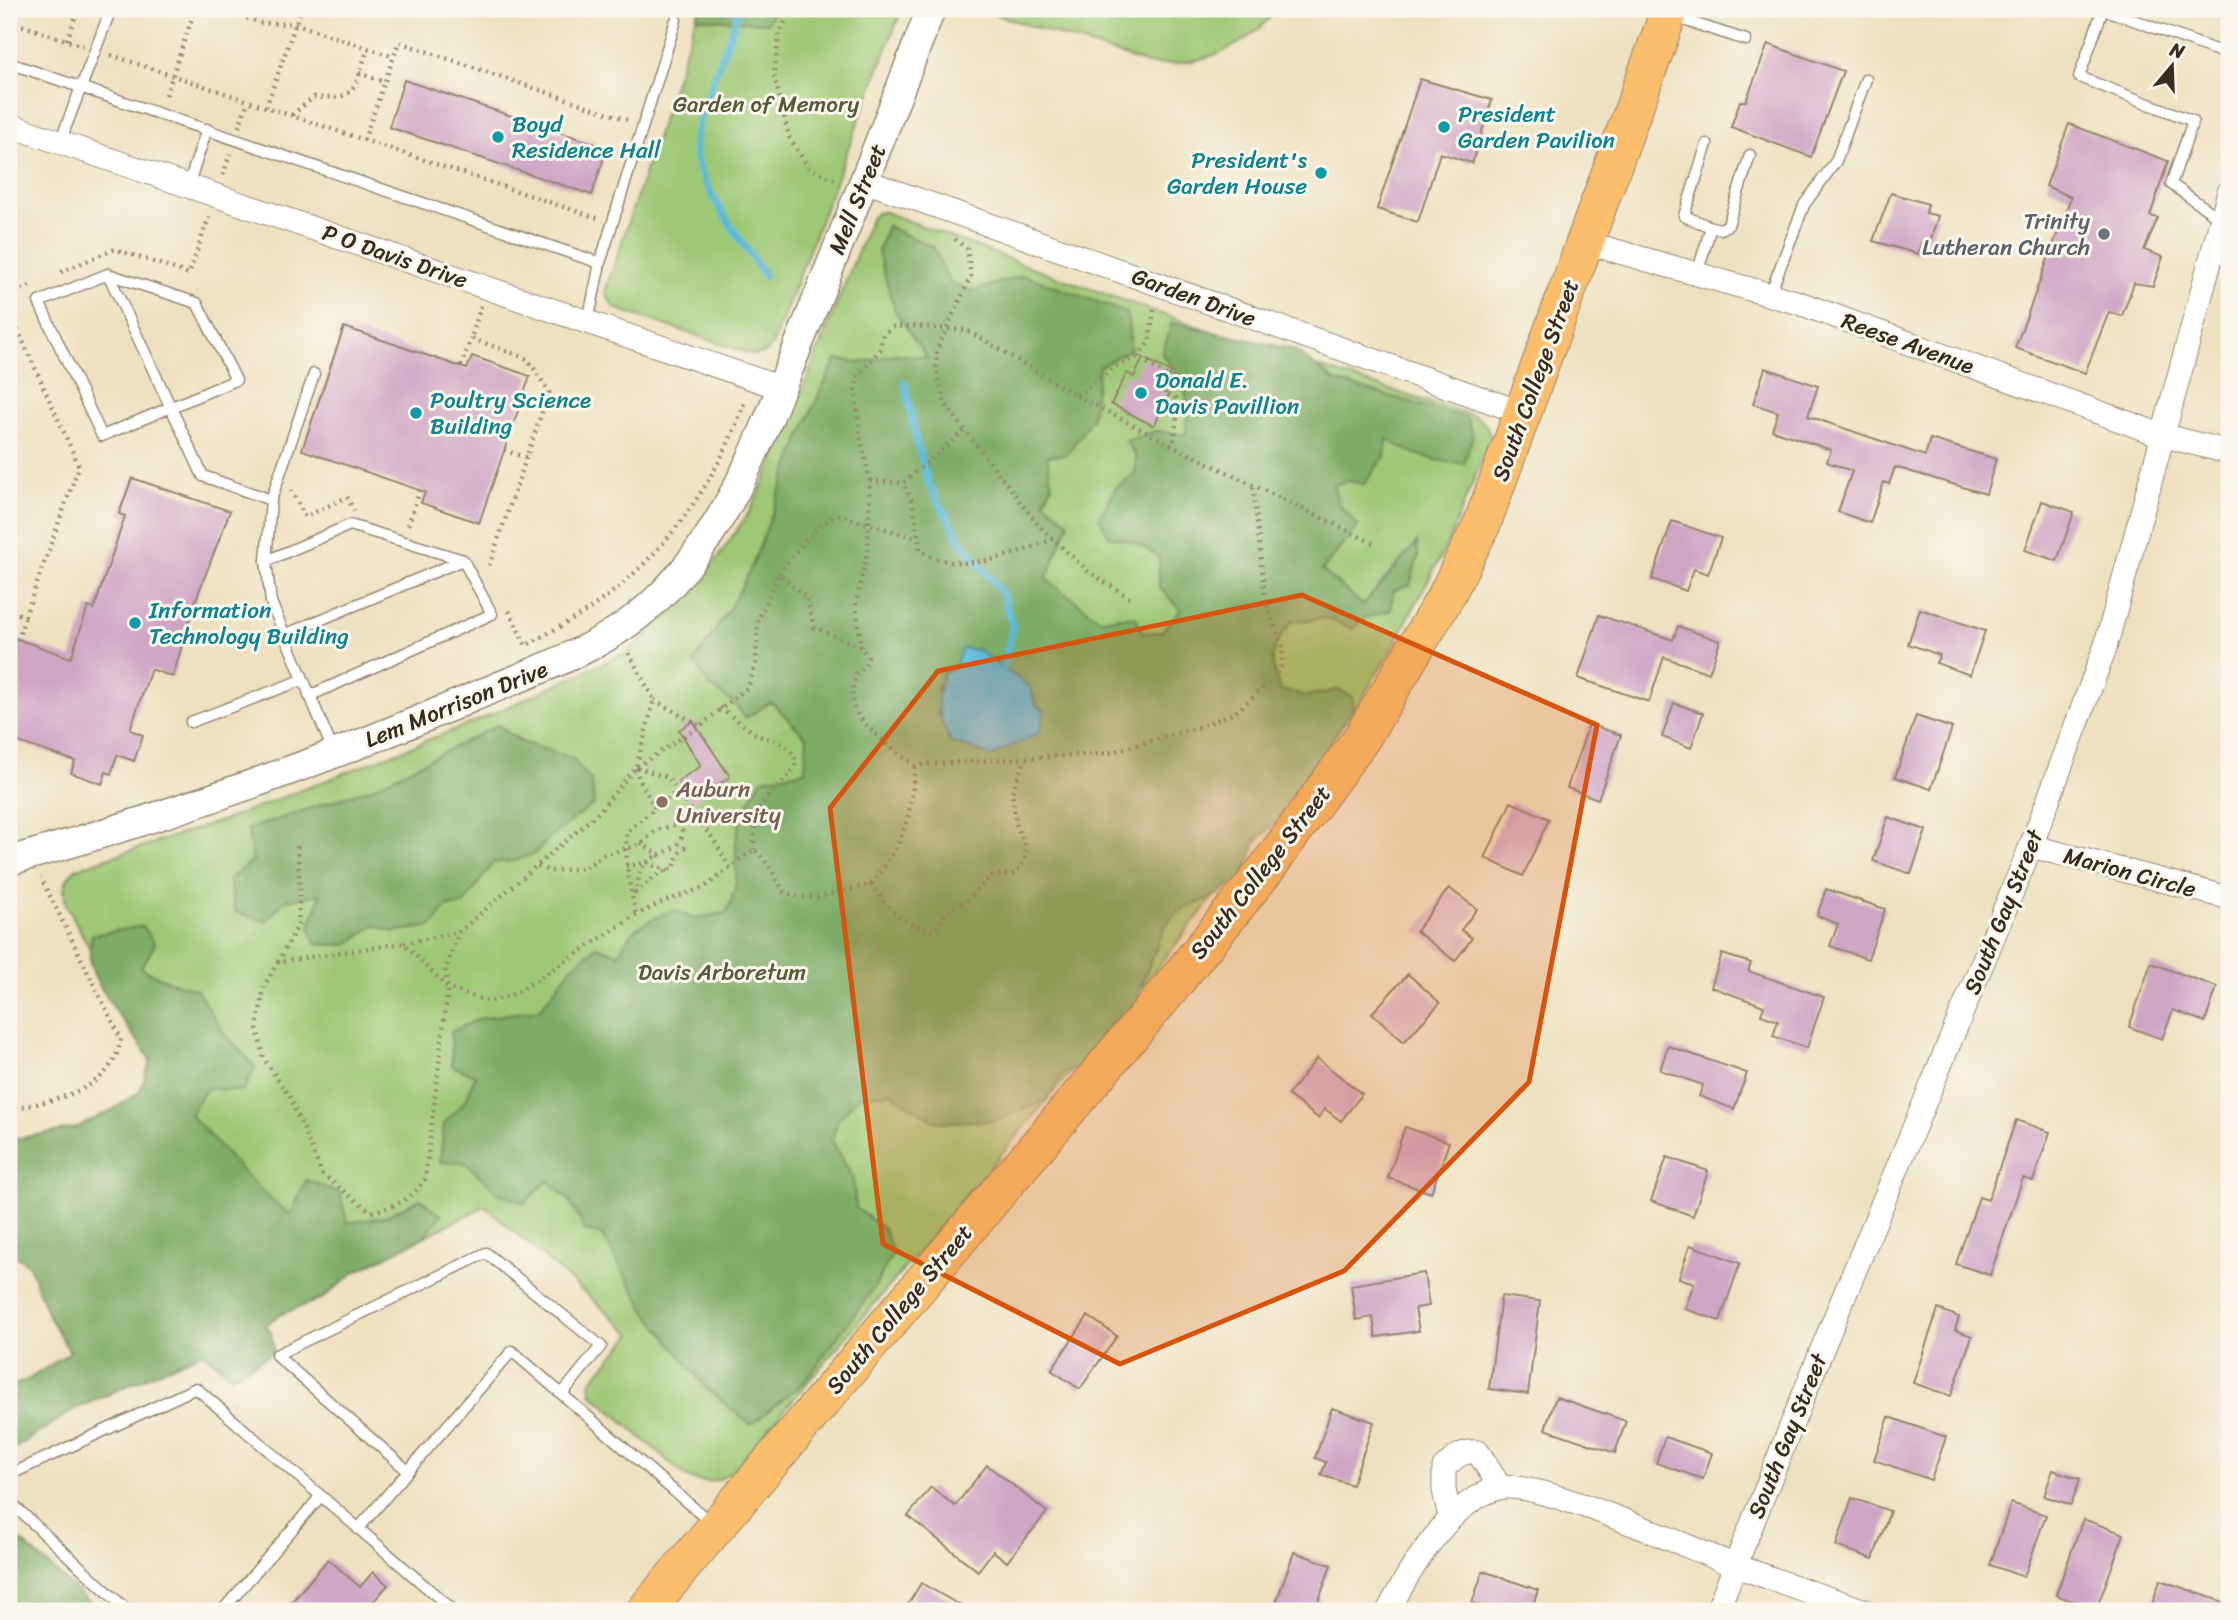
<svg xmlns="http://www.w3.org/2000/svg" width="2238" height="1620" viewBox="0 0 2238 1620" font-family="Sriracha,sans-serif">
<style>
.green{fill:#9ec874;stroke:#6c7949;stroke-width:2}
.forest{fill:#7eac66;stroke:#5c6b42;stroke-width:2;fill-rule:evenodd}
.water{fill:#5abad9;stroke:#4a727c;stroke-width:2}
.lines{fill:none;stroke-linecap:round;stroke-linejoin:round}
.stream{stroke:#5abad9;stroke-width:7}
.building{fill:#d0a6c5}
.service-casing{stroke:#94866f;stroke-width:13}
.minor-casing{stroke:#94866f;stroke-width:25}
.tertiary-casing{stroke:#94866f;stroke-width:31}
.primary-casing{stroke:#94866f;stroke-width:39}
.path{stroke:#94866f;stroke-width:4.5;stroke-dasharray:2 5;stroke-linecap:butt}
.service{stroke:#fff;stroke-width:10}
.minor{stroke:#fff;stroke-width:23}
.tertiary{stroke:#fff;stroke-width:28}
.primary{stroke:#fabe6d;stroke-width:37}
.marked{fill:#d7540e;fill-opacity:0.2;stroke:#d7540e;stroke-width:5;stroke-linejoin:round}
.culture-dot{fill:#0f9aa8;stroke:#fbf7ec;stroke-width:2.5}
.worship-dot{fill:#6b7280;stroke:#fbf7ec;stroke-width:2.5}
.education-dot{fill:#8d6e63;stroke:#fbf7ec;stroke-width:2.5}
.labels{text-anchor:middle;stroke-width:6;stroke-linejoin:round;paint-order:stroke}
.park-label{font-size:23px;fill:#595938;stroke:#fbf7ec}
.culture-label{font-size:23px;fill:#0d838f;stroke:#fbf7ec;text-anchor:start}
.street-label{font-size:23px;fill:#3b2a1e;stroke:#fbf7ec}
.worship-label{font-size:23px;fill:#5b616d;stroke:#fbf7ec;text-anchor:end}
.education-label{font-size:23px;fill:#785e54;stroke:#fbf7ec;text-anchor:start}
</style>
<rect width="100%" height="100%" fill="#fbf7ec"/>
<filter id="ink" filterUnits="userSpaceOnUse"><feTurbulence type="fractalNoise" baseFrequency=".0143" numOctaves="2"/><feDisplacementMap in="SourceGraphic" scale="14" xChannelSelector="R" yChannelSelector="G"/><feConvolveMatrix kernelMatrix="1 2 1 2 8 2 1 2 1" color-interpolation-filters="sRGB"/></filter>
<filter id="wash" filterUnits="userSpaceOnUse"><feTurbulence type="fractalNoise" baseFrequency=".00686" numOctaves="4" result="noise"/><feDisplacementMap in="SourceGraphic" scale="28" xChannelSelector="R" yChannelSelector="G"/><feGaussianBlur stdDeviation="1.57" result="paint"/><feColorMatrix in="noise" values="0 0 0 0 0 0 0 0 0 0 0 0 0 0 0 0 0 1.4 0 .05"/><feComposite in="paint" operator="in"/></filter>
<g filter="url(#wash)">
<rect width="100%" height="100%" fill="#eee1c0"/>
<g class="green">
<polygon points="699,9 902,9 772,346 765,353 754,355 614,308 605,292"/>
<path d="M 979,9 L 1277,9 C 1245,50 1200,66 1148,64 Z"/>
<path d="M 885,212 C 1079,287 1276,356 1475,416 L 1486,425 L 1491,438 L 1446,547 L 1388,656 L 1360,701 L 1249,852 L 1126,1007 L 735,1468 C 719,1484 705,1485 685,1476 L 592,1394 L 590,1384 L 593,1379 L 632,1334 L 485,1206 L 355,1272 L 272,1288 L 66,904 C 62,890 65,877 77,868 L 230,818 L 479,720 L 628,652 L 717,559 L 750,511 L 771,467 L 871,219 L 876,213 Z"/>
</g>
<g class="forest">
<polygon points="699,9 775,9 767,23 697,18"/>
<path d="M 887,226 L 933,247 L 950,283 L 972,291 L 1024,275 L 1127,313 L 1131,349 L 1099,367 L 1092,418 L 1067,454 L 1047,456 L 1052,486 L 1044,501 L 1069,523 L 1046,579 L 1100,619 L 1135,616 L 1143,633 L 1161,632 L 1181,610 L 1159,587 L 1159,557 L 1132,541 L 1109,536 L 1099,517 L 1116,488 L 1135,473 L 1136,456 L 1126,441 L 1156,431 L 1185,435 C 1191,398 1187,382 1162,354 L 1172,323 L 1295,350 L 1335,381 L 1467,418 L 1473,436 L 1464,463 C 1436,463 1411,455 1387,439 L 1385,456 L 1364,484 L 1349,481 L 1333,485 L 1339,504 L 1358,526 L 1322,570 L 1363,605 L 1417,542 L 1418,557 L 1410,585 L 1393,591 L 1391,610 L 1362,619 L 1354,629 L 1326,618 L 1291,622 C 1271,649 1267,658 1280,690 L 1306,696 L 1338,690 L 1353,697 L 1353,711 L 1331,741 L 1297,824 L 1279,820 L 1257,840 L 1242,881 C 1224,885 1227,891 1215,896 C 1167,915 1170,913 1151,961 C 1145,976 1139,985 1139,1002 L 1125,1017 L 1112,1022 L 1086,1062 L 1062,1074 L 1050,1096 L 1044,1101 L 994,1121 L 936,1122 L 890,1093 L 859,1096 L 838,1120 L 832,1140 L 853,1178 L 856,1208 L 883,1228 L 893,1253 L 874,1288 L 804,1382 L 751,1425 L 707,1389 L 646,1311 L 602,1235 L 586,1231 L 568,1199 L 548,1181 L 524,1203 L 498,1193 L 465,1162 L 440,1163 L 444,1124 L 467,1098 L 475,1075 L 452,1066 L 451,1032 L 478,1019 L 540,1009 L 572,967 L 597,946 L 618,954 C 634,924 643,923 674,910 L 694,918 L 726,913 C 741,880 735,878 736,844 C 737,820 750,799 762,779 L 805,771 L 807,738 L 771,702 L 746,718 L 734,703 L 711,687 L 694,662 C 717,628 741,594 756,556 C 782,489 802,422 837,359 L 859,363 L 896,354 L 927,358 L 895,311 L 878,252 ZM 954,668 C 989,670 1023,666 1036,705 L 938,716 L 938,690 L 943,674 Z"/>
<polygon points="498,725 522,742 572,758 592,782 594,804 551,836 536,853 515,861 493,863 463,905 446,907 432,926 393,932 375,925 346,945 315,944 310,926 321,894 285,900 266,921 235,912 229,879 253,861 248,829 372,788"/>
<path d="M 143,926 L 155,944 L 141,968 L 165,980 L 197,990 L 225,1035 L 256,1067 L 243,1091 L 207,1088 L 190,1115 C 224,1148 253,1189 291,1215 L 306,1180 L 340,1193 L 347,1223 L 384,1217 L 420,1199 L 441,1215 L 424,1237 L 355,1272 L 323,1298 L 279,1315 L 265,1326 L 271,1331 L 274,1352 L 232,1376 L 203,1352 L 75,1409 L 9,1452 L 9,1387 L 29,1379 L 70,1352 L 48,1315 L 29,1265 L 9,1251 L 9,1140 L 76,1128 L 114,1109 L 140,1091 L 151,1060 C 136,1037 95,988 90,962 C 89,954 91,944 92,935 Z"/>
<polygon points="9,1530 99,1611 9,1611"/>
</g>
<path class="water" d="M 962,648 L 978,650 L 1030,687 L 1036,705 L 1045,711 L 1039,733 L 992,756 L 951,742 C 937,715 934,703 943,674 L 954,668 Z"/>
<g class="lines">
<g class="stream">
<path d="M 739,9 C 730,43 692,122 695,151 C 699,187 745,244 765,277"/>
<polyline points="905,382 916,440 929,485 961,541 1002,593 1013,626 1003,670"/>
</g>
</g>
<g id="blocks">
<g class="building">
<polygon points="1768,44 1843,71 1811,157 1731,127 1740,101 1746,101"/>
<polygon points="1420,79 1492,100 1472,163 1440,153 1418,222 1377,209"/>
<polygon points="404,80 607,148 592,195 389,127"/>
<polygon points="2069,124 2168,161 2150,216 2158,218 2144,250 2163,257 2153,286 2134,283 2122,316 2109,312 2085,373 2015,348 2071,197 2046,186"/>
<polygon points="1891,193 1928,204 1926,213 1938,216 1929,245 1921,243 1918,254 1873,241"/>
<polygon points="344,327 467,369 472,356 530,376 479,523 421,503 425,492 302,450"/>
<polygon points="1143,358 1171,372 1162,391 1169,395 1154,426 1111,404 1127,373 1134,377"/>
<polygon points="1765,368 1818,386 1808,416 1925,456 1930,439 1996,459 1986,494 1895,467 1889,484 1884,482 1870,523 1838,512 1852,471 1827,462 1831,450 1772,430 1778,412 1753,404"/>
<polygon points="132,478 230,511 193,607 173,677 151,669 130,730 143,735 134,761 117,755 111,774 106,772 102,784 71,773 75,761 9,739 9,636 71,658 88,607 94,609 125,516 119,514"/>
<polygon points="2042,501 2074,512 2057,561 2025,550"/>
<polygon points="1672,521 1721,538 1708,574 1694,569 1686,591 1652,579"/>
<polygon points="1920,609 1985,631 1970,675 1936,663 1940,655 1908,644"/>
<polygon points="1599,615 1673,640 1678,626 1720,641 1709,673 1664,657 1649,702 1578,678"/>
<polygon points="1674,703 1703,713 1691,748 1662,737"/>
<polygon points="1916,716 1952,728 1931,789 1895,777"/>
<polygon points="693,721 730,777 691,802 678,781 701,766 679,730"/>
<polygon points="1589,724 1621,735 1598,799 1567,788"/>
<polygon points="1511,802 1549,819 1523,876 1485,858"/>
<polygon points="1888,817 1926,830 1911,874 1873,861"/>
<polygon points="1449,888 1477,909 1461,930 1472,938 1455,961 1416,931"/>
<polygon points="1826,889 1885,909 1868,959 1830,946 1838,924 1817,916"/>
<polygon points="1722,954 1751,963 1748,971 1824,997 1807,1048 1773,1036 1778,1021 1761,1015 1764,1006 1711,987"/>
<polygon points="2151,963 2217,987 2205,1022 2173,1010 2162,1039 2129,1027"/>
<polygon points="1408,974 1440,1003 1404,1042 1372,1013"/>
<polygon points="1668,1046 1747,1073 1734,1109 1699,1096 1703,1085 1660,1070"/>
<polygon points="1317,1058 1362,1094 1341,1121 1325,1109 1318,1118 1288,1095"/>
<polygon points="2016,1120 2050,1132 2033,1181 2023,1178 1990,1275 1956,1264 1979,1197 1988,1200"/>
<polygon points="1405,1127 1449,1142 1431,1193 1388,1178"/>
<polygon points="1667,1157 1708,1171 1693,1216 1651,1201"/>
<polygon points="1690,1245 1740,1263 1720,1321 1685,1309 1694,1283 1679,1278"/>
<polygon points="1424,1273 1429,1306 1415,1308 1419,1331 1376,1337 1373,1317 1356,1320 1351,1285"/>
<polygon points="1501,1296 1540,1301 1528,1394 1489,1389"/>
<polygon points="1938,1309 1959,1317 1955,1330 1972,1336 1951,1396 1913,1383"/>
<polygon points="1088,1316 1117,1336 1080,1389 1051,1370"/>
<polygon points="1556,1397 1626,1421 1615,1453 1545,1429"/>
<polygon points="1332,1408 1374,1422 1352,1485 1321,1475 1326,1462 1315,1458"/>
<polygon points="1889,1417 1946,1437 1931,1480 1874,1460"/>
<polygon points="1665,1437 1712,1453 1703,1479 1656,1463"/>
<polygon points="987,1465 1047,1512 1007,1562 993,1551 978,1571 908,1516 931,1487 955,1506"/>
<polygon points="2053,1470 2080,1479 2071,1505 2044,1496"/>
<polygon points="1852,1498 1890,1511 1873,1559 1836,1546"/>
<polygon points="2011,1503 2046,1515 2024,1577 1990,1565"/>
<polygon points="2083,1519 2124,1534 2096,1610 2056,1595"/>
<polygon points="1294,1552 1331,1565 1315,1611 1273,1611"/>
<polygon points="328,1559 360,1587 373,1572 388,1585 365,1611 284,1611"/>
<polygon points="1483,1571 1538,1590 1531,1611 1495,1611 1472,1603"/>
<polygon points="2160,1580 2229,1604 2229,1611 2150,1611"/>
<polygon points="921,1583 970,1611 904,1611"/>
</g>
</g>
</g>
<g filter="url(#ink)">
<use href="#blocks" fill-opacity="0" stroke="#94866f" stroke-width="2"/>
<g class="lines">
<defs>
<g id="service">
<polyline points="2103,9 2079,77 2193,121 2171,184 2222,220"/>
<polyline points="2103,9 2229,55"/>
<polyline points="1674,17 1746,40"/>
<polyline points="9,63 600,263"/>
<polyline points="60,142 111,9"/>
<polyline points="1707,144 1684,216 1711,227"/>
<polyline points="188,186 207,129"/>
<polyline points="108,274 203,476 271,500 266,561 271,602 334,753"/>
<polygon points="108,274 197,303 236,380 102,436 39,302"/>
<polyline points="1697,274 1711,227 1721,229 1728,225 1750,155"/>
<polyline points="1770,294 1804,205 1836,161 1866,79"/>
<polyline points="588,322 600,263 676,20"/>
<polyline points="271,500 314,374"/>
<polyline points="266,561 350,525 463,560 492,614 309,696"/>
<polyline points="284,635 463,560"/>
<polyline points="191,722 302,680"/>
<polyline points="408,1471 276,1355 486,1253 601,1346 562,1394"/>
<polyline points="9,1475 196,1388 454,1611"/>
<polyline points="9,1501 128,1611"/>
<polyline points="358,1529 512,1351 711,1523"/>
<polyline points="222,1611 320,1497"/>
</g>
<g id="minor">
<polyline points="9,125 781,388"/>
<polyline points="865,181 1523,413"/>
<polyline points="1584,242 1799,303 2161,435 2229,452"/>
<polyline points="2031,846 2229,898"/>
<path d="M 1450,1517 L 1444,1490 L 1444,1468 C 1455,1457 1463,1450 1478,1452 L 1500,1487"/>
<path d="M 1388,1611 C 1410,1569 1450,1500 1499,1488 C 1536,1478 1691,1549 1734,1565 C 1777,1581 1821,1596 1865,1611"/>
<polyline points="1717,1611 1823,1347 2031,846 2105,648 2229,192"/>
</g>
<path id="tertiary" d="M 9,861 C 166,817 321,763 471,698 C 535,670 606,649 657,599 C 733,526 767,421 806,326 C 849,221 890,115 931,9"/>
<polyline id="primary" points="645,1611 1164,996 1267,868 1363,736 1446,596 1482,524 1670,9"/>
</defs>
<use href="#service" class="service-casing"/>
<use href="#minor" class="minor-casing"/>
<use href="#tertiary" class="tertiary-casing"/>
<use href="#primary" class="primary-casing"/>
<g class="path">
<polyline points="220,9 261,23 296,24 394,57"/>
<polyline points="791,9 779,34 774,75 789,137 809,168 837,181"/>
<polyline points="9,21 83,46"/>
<polyline points="67,40 78,9"/>
<polyline points="111,55 597,218"/>
<polyline points="359,73 384,82"/>
<polyline points="166,95 195,9"/>
<polyline points="266,107 301,9"/>
<path d="M 292,115 L 314,97 C 359,102 354,85 368,49"/>
<polyline points="239,127 248,101"/>
<polyline points="364,140 399,42 628,120"/>
<polyline points="223,175 230,154"/>
<polyline points="955,239 967,249 971,276 937,349 936,368 945,404 1040,527 1089,572 1133,600"/>
<polyline points="61,272 115,249 189,274 209,217"/>
<polyline points="9,295 30,286"/>
<polyline points="481,306 471,338 528,359 549,392 488,569"/>
<polyline points="9,310 79,466 25,616 9,610"/>
<polyline points="1138,357 1149,342 1154,310"/>
<polyline points="461,366 471,338"/>
<polyline points="1077,396 1114,367 1138,357 1174,380 1177,418 1173,446"/>
<path d="M 964,431 L 903,483 L 913,503 L 920,549 C 955,578 1016,554 1053,539"/>
<polyline points="504,450 527,458"/>
<polyline points="870,481 903,483"/>
<polyline points="291,490 305,517 347,497 354,511"/>
<polyline points="408,525 420,490"/>
<path d="M 779,574 C 795,554 814,524 839,515 L 916,538"/>
<polyline points="509,611 526,646"/>
<polyline points="18,640 25,616"/>
<path d="M 529,644 C 553,630 580,617 602,600 C 666,553 719,478 744,403"/>
<polyline points="861,647 856,603 868,549 870,481 861,439 855,390 858,376 880,350 883,334 893,327 911,326 967,330 1077,396 1173,446 1375,544"/>
<path d="M 629,653 L 654,700 L 636,767 L 596,815 L 459,932 L 445,970 L 448,988 L 425,1179 C 411,1200 395,1207 371,1212 L 322,1174 L 291,1099 L 264,1059 L 257,1028 L 264,987 L 278,962 L 403,943 L 448,988 L 489,1002 L 515,994 L 636,915 L 665,901 L 705,887 L 754,849 L 769,866 L 784,892 L 800,897 L 818,897 L 871,884 C 883,904 909,930 935,930 L 952,907 L 966,901 L 990,876 L 1014,874 L 1021,867 L 1025,857 L 1026,847 L 1016,824 L 1012,792 L 1025,759"/>
<polyline points="654,700 700,726"/>
<path d="M 720,708 C 733,716 746,729 760,736 C 767,739 775,739 781,743 C 818,768 773,784 763,801 C 754,816 754,832 754,849"/>
<path d="M 637,767 L 700,726 L 748,687 L 756,663 L 758,620 L 779,574 L 807,598 L 814,627 L 861,647 L 868,657 L 865,666 L 856,674 C 854,685 850,696 854,707 C 860,725 899,755 915,765 L 1108,753 L 1196,728 L 1234,713 L 1250,700 L 1275,676 L 1281,666 L 1283,649 L 1265,599 L 1253,485"/>
<polyline points="637,767 668,778 715,842 730,868"/>
<path d="M 636,768 L 638,777 L 655,808 L 627,832 C 624,861 630,887 636,915"/>
<polyline points="655,808 678,791"/>
<polyline points="641,843 660,856"/>
<polyline points="538,866 549,871 585,868 603,855 639,845 657,830 681,823 692,811"/>
<polyline points="626,866 647,863 669,871"/>
<path d="M 871,884 C 906,839 910,822 915,765"/>
<polyline points="635,893 660,873 674,868 678,854 688,845"/>
<path d="M 634,894 C 637,886 639,874 643,867 C 655,849 689,854 681,823"/>
<polyline points="404,943 459,932"/>
<polyline points="278,962 298,925 300,890 297,844"/>
<path d="M 9,1111 C 55,1098 111,1094 121,1039 L 41,878"/>
</g>
<use href="#service" class="service"/>
<use href="#minor" class="minor"/>
<use href="#tertiary" class="tertiary"/>
<use href="#primary" class="primary"/>
</g>
</g>
<path class="marked" d="M 1302,595 L 1597,725 L 1529,1082 L 1344,1271 L 1120,1364 L 883,1244 L 830,808 L 938,671 Z"/>
<g class="culture-dot">
<circle cx="1444" cy="127" r="7"/>
<circle cx="498" cy="137" r="7"/>
<circle cx="1321" cy="173" r="7"/>
<circle cx="1141" cy="393" r="7"/>
<circle cx="416" cy="413" r="7"/>
<circle cx="135" cy="623" r="7"/>
</g>
<circle class="worship-dot" cx="2104" cy="234" r="7"/>
<circle class="education-dot" cx="662" cy="802" r="7"/>
<g class="labels">
<g class="park-label">
<text x="766" y="112">Garden of Memory</text>
<text x="722" y="980">Davis Arboretum</text>
</g>
<g class="culture-label">
<text x="1458" y="122">President<tspan x="1458" dy="26">Garden Pavilion</tspan></text>
<text x="512" y="132">Boyd<tspan x="512" dy="26">Residence Hall</tspan></text>
<text x="1307" y="168" text-anchor="end">President's<tspan x="1307" dy="26">Garden House</tspan></text>
<text x="1155" y="388">Donald E.<tspan x="1155" dy="26">Davis Pavillion</tspan></text>
<text x="430" y="408">Poultry Science<tspan x="430" dy="26">Building</tspan></text>
<text x="149" y="618">Information<tspan x="149" dy="26">Technology Building</tspan></text>
</g>
<g class="street-label">
<text transform="translate(857 199) rotate(-68)" y="8">Mell Street</text>
<text transform="translate(395 256) rotate(19)" y="8">P O Davis Drive</text>
<text transform="translate(1194 297) rotate(20)" y="8">Garden Drive</text>
<text transform="translate(1908 343) rotate(20)" y="8">Reese Avenue</text>
<text transform="translate(1535 380) rotate(-70)" y="8">South College Street</text>
<text transform="translate(456 704) rotate(-22)" y="8">Lem Morrison Drive</text>
<text transform="translate(1260 872) rotate(-52)" y="8">South College Street</text>
<text transform="translate(2130 872) rotate(15)" y="8">Marion Circle</text>
<text transform="translate(2003 912) rotate(-68)" y="8">South Gay Street</text>
<text transform="translate(899 1309) rotate(-50)" y="8">South College Street</text>
<text transform="translate(1787 1436) rotate(-68)" y="8">South Gay Street</text>
</g>
<g class="worship-label">
<text x="2090" y="229">Trinity<tspan x="2090" dy="26">Lutheran Church</tspan></text>
</g>
<g class="education-label">
<text x="676" y="797">Auburn<tspan x="676" dy="26">University</tspan></text>
</g>
</g>
<rect width="2238" height="1620" fill="none" stroke="#fbf7ec" stroke-width="35"/>
<g transform="translate(2172 66) rotate(19)" stroke="#fbf7ec" stroke-width="5" paint-order="stroke">
<path d="M0-5L12 26L0 18L-12 26Z" fill="#3b2a1e"/>
<text y="-10" font-size="19" font-weight="bold" text-anchor="middle" fill="#3b2a1e">N</text>
</g>
</svg>
